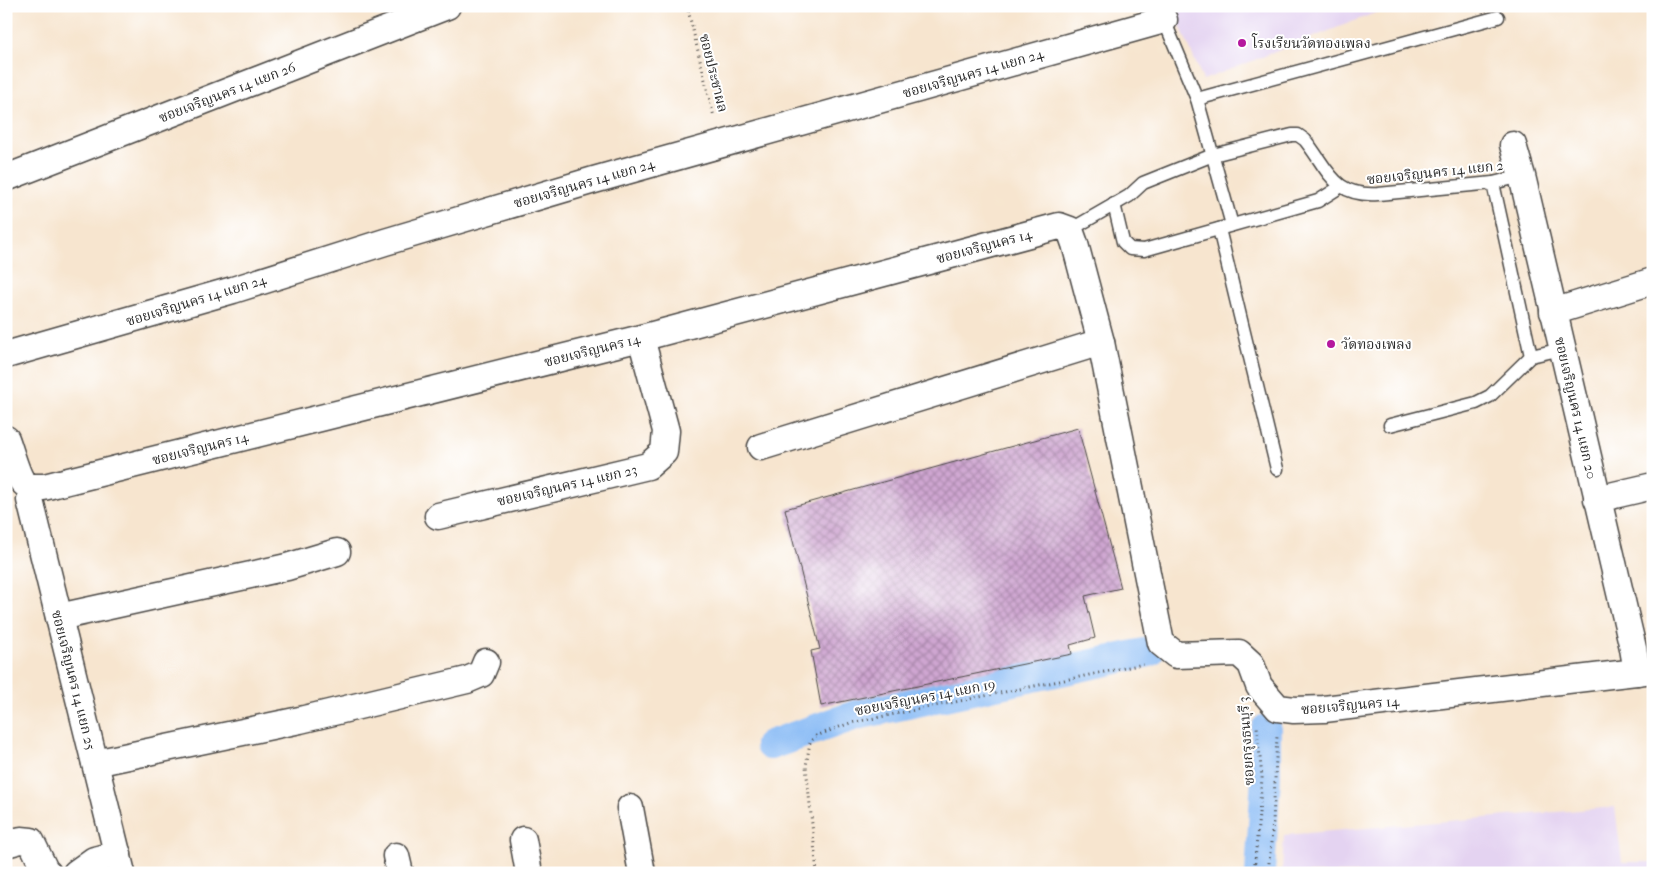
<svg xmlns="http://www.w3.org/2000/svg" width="1659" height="879" viewBox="0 0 1659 879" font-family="'IM FELL French Canon','Noto Serif Thai',serif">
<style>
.built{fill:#e4d3f1}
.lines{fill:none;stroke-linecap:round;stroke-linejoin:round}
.canal{stroke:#87baf5;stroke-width:30}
.building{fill:url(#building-cross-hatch)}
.lane-casing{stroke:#4a4744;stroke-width:15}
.street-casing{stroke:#4a4744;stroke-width:29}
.path{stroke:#4a4744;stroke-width:3;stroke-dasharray:1 4;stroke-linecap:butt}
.lane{stroke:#fff;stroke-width:12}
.street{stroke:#fff;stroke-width:26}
.poi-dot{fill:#b5179e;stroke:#fff;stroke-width:2}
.labels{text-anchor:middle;stroke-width:4;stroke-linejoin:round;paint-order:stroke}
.poi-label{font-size:14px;fill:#2b2b2b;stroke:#fff;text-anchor:start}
.street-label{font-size:14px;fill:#2b2b2b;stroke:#fff}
</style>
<defs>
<pattern id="building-cross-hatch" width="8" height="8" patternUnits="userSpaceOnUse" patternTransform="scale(1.25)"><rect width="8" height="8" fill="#cfa6d1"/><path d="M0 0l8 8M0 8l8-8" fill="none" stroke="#a887aa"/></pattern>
</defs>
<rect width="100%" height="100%" fill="#fff"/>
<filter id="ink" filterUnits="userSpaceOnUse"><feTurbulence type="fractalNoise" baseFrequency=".02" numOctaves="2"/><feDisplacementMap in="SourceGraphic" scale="10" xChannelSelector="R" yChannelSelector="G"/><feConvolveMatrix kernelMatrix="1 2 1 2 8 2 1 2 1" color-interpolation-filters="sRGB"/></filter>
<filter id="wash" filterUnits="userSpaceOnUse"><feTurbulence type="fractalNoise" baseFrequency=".0096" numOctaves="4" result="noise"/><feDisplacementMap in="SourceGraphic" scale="20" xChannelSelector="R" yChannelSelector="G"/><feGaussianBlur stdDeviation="1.12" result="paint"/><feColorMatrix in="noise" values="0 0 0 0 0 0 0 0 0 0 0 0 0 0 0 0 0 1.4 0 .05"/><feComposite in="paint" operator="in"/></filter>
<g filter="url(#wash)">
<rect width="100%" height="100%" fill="#f7e5cf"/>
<g class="built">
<polygon points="1172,6 1393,6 1203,80"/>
<polygon points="1615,807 1622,862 1653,862 1653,873 1282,873 1284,835"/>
</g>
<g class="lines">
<g class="canal">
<polyline points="770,745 856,715 1149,652"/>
<polyline points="1260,873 1266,777 1266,729"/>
</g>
</g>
<g id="blocks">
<polygon class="building" points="1078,428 1121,588 1085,596 1095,638 1070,645 1072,654 821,706 811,651 820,649 785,509"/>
</g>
</g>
<g filter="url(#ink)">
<use href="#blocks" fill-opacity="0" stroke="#4a4744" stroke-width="1"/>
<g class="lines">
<defs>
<g id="lane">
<polyline points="1164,20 1197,99 1232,225"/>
<polyline points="1197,99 1498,17"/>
<polyline points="1493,183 1531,356 1562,349"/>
<polyline points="1114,204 1123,242 1130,249 1144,250 1318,201 1340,187"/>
<polyline points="1219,229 1277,469"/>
<path d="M 1070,230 L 1129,196 L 1143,183 L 1213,155 L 1292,135 L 1298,135 L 1305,140 C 1329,170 1333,197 1378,194 L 1493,183 L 1522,176"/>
<polyline points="1390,425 1476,403 1490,396 1531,356"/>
</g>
<g id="street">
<polyline points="1513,145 1522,176 1633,648 1637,672"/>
<polyline points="6,178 447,6"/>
<polyline points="1553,312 1653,281"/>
<polyline points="6,355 233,290 385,242 594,180 1164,20 1157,6"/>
<path d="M 6,439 C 10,449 17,477 24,483 C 29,488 37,487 44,487 L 641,338 L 1059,226 L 1070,230 L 1075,244 L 1101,342 L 1161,643 L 1176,655 L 1239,653 L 1251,664 L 1259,686 L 1278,708 L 1294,710 L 1324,709 L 1653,670"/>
<polyline points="761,447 1101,342"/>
<polyline points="32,487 30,500 122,873"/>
<polyline points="1597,499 1653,486"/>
<polyline points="438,516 648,466 664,452 666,431 641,338"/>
<polyline points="59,617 287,567 337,552"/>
<polyline points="95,763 300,720 467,680 481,674 486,662"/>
<polyline points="630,808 642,873"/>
<polyline points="523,840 529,873"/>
<polyline points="6,844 21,840 31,841 46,872 48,873"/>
<polyline points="396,856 400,873"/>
<polyline points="76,873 94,860 118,854"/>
</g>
</defs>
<use href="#lane" class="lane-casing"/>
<use href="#street" class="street-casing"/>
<g class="path">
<polyline points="687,6 714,117"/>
<polyline points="817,873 806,766 810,742 816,736 850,723 1144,664"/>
<polyline points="1254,873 1262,778 1257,726"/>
<polyline points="1268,873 1273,822 1277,736"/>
</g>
<use href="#lane" class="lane"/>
<use href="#street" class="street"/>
</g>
</g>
<g class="poi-dot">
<circle cx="1242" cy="43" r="5"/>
<circle cx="1331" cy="344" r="5"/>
</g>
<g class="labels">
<g class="poi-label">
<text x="1252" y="48">โรงเรียนวัดทองเพลง</text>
<text x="1341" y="349">วัดทองเพลง</text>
</g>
<g class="street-label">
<text transform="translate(714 73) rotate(76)" y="5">ซอยประชาผล</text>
<text transform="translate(973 73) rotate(-16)" y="5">ซอยเจริญนคร 14 แยก 24</text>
<text transform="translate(227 92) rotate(-21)" y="5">ซอยเจริญนคร 14 แยก 26</text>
<text transform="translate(1435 172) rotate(-6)" y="5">ซอยเจริญนคร 14 แยก 2</text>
<text transform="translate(584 183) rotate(-16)" y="5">ซอยเจริญนคร 14 แยก 24</text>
<text transform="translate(984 246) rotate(-15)" y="5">ซอยเจริญนคร 14</text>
<text transform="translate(196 300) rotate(-17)" y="5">ซอยเจริญนคร 14 แยก 24</text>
<text transform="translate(592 350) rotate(-14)" y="5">ซอยเจริญนคร 14</text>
<text transform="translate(1576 408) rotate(77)" y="5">ซอยเจริญนคร 14 แยก 20</text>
<text transform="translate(200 448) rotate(-14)" y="5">ซอยเจริญนคร 14</text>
<text transform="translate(567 485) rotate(-13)" y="5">ซอยเจริญนคร 14 แยก 23</text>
<text transform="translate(74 680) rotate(76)" y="5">ซอยเจริญนคร 14 แยก 25</text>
<text transform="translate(925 697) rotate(-11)" y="5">ซอยเจริญนคร 14 แยก 19</text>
<text transform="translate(1350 705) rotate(-5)" y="5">ซอยเจริญนคร 14</text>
<text transform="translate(1246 741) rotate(-94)" y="5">ซอยกรุงธนบุรี 3</text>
</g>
</g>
<rect width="1659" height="879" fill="none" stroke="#fff" stroke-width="25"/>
</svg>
